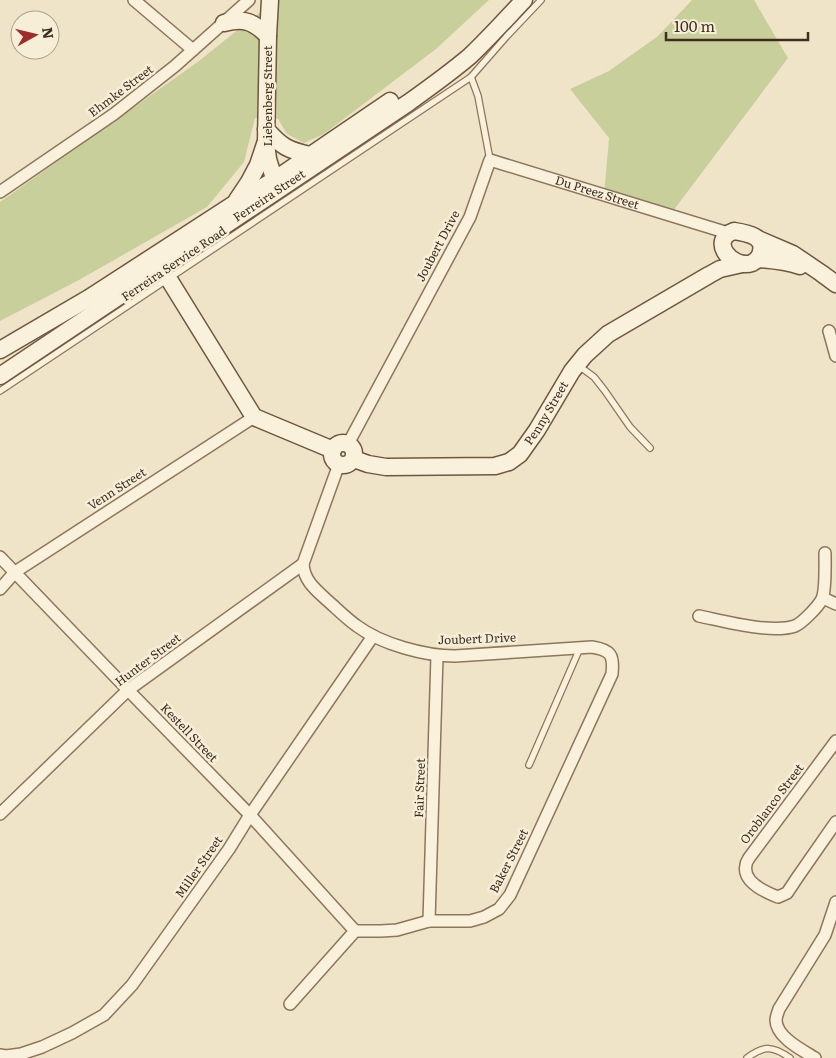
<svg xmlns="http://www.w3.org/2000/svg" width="836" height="1058" viewBox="0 0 836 1058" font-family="Literata,serif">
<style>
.green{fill:#c9cf9b}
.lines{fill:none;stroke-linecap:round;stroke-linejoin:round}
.lane-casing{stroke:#8d765c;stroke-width:8}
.street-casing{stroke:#8d765c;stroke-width:14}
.secondary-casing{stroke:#6f573f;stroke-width:19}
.lane{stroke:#faf1dc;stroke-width:5.5}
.street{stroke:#faf1dc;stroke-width:11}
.secondary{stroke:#faf1dc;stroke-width:16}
.labels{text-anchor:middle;stroke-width:5;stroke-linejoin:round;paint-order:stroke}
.street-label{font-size:12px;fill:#3d2e20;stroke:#f7eed8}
</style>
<rect width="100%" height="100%" fill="#f0e4c8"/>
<g class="green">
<polygon points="279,0 489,0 436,49 324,134 304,143 287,134 278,119 255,118 244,162 207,207 79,280 0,321 0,202 199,61 255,16"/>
<polygon points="692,0 754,0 788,58 670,215 604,195 609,138 570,89 609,71 658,36"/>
</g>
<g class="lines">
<defs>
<g id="lane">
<polyline points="471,77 478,96 490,160"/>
<polyline points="579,366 594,377 605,391 630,427 650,448"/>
<polyline points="0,391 471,77 506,37 541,0"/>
<polyline points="529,765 580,648"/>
<path d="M 747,1058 C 764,1045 773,1046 790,1058"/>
</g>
<g id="street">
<polyline points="134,0 193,50"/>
<polyline points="0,192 114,114 175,66 249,0"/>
<polyline points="829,331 836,356"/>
<path id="s1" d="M 348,444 L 470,217 L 490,160 L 728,233"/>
<polyline points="0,557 128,690 250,815 355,931"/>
<polyline points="0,589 15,572 254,417"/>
<polyline points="823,598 836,604"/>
<path d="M 699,616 C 724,621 771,634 795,626 C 802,623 818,607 822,599 C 826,590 825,563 825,553"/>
<path d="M 836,741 L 749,858 C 748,860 746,862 746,865 C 742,882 765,892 778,897 L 787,893 L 797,878 L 836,822"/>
<polyline points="0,814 128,690 303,564"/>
<polyline points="429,921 437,656"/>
<path d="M 290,1004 L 355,931 L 381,931 L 397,930 L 429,921 L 470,921 L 484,917 L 499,909 L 510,895 L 612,674 C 614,655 611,650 592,647 L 455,656 C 425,656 381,644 357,626 C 347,619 337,609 328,601 C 316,590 304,581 303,564 L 339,464"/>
<polyline points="0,1055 6,1056 21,1054 42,1047 72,1033 104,1015 132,985 229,849 250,815 373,636"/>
<path d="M 815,1058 C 802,1050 776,1037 776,1020 C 776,1017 778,1012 779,1009 L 825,935 L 836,902"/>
</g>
<g id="secondary">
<polyline points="270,0 268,36 266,143 268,159 277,188"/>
<path d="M 224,23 C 244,18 253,21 268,36"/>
<path d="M 266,129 C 281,146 287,150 310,155"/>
<polyline points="237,200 249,182 258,165 265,144"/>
<path d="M 734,231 C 747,233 767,236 760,255 C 758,259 756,261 752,263 C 732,270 708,240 734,231 Z"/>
<polyline points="758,239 793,254 821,273 836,284"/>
<path d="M 758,259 C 772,260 786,261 800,266"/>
<polyline points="157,260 254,417 333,450"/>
<polyline points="0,350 89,298 234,204 274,180 390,101"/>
<path id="s2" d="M 0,376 L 408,103 C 429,88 450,73 470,56 C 489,38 506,19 524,0"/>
<circle cx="343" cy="454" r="11"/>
<path id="s3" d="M 354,459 L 368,464 L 386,467 L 495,466 L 509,462 L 520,454 L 537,430 L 572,371 L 585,355 L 608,334 L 709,275 L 720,269 L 742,264"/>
</g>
</defs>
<use href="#lane" class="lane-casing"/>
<use href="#street" class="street-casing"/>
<use href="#secondary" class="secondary-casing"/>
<use href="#lane" class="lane"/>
<use href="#street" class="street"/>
<use href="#secondary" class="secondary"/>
</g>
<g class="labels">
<g class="street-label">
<text transform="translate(121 91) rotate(-37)" y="4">Ehmke Street</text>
<text transform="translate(268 96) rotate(-90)" y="4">Liebenberg Street</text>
<text dy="4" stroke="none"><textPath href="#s1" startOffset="430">Du Preez Street</textPath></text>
<text dy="4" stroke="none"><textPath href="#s2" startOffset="324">Ferreira Street</textPath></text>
<text transform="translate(438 246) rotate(-62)" y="4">Joubert Drive</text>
<text transform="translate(174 264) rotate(-34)" y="4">Ferreira Service Road</text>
<text dy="4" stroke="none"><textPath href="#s3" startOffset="219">Penny Street</textPath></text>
<text transform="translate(117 489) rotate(-33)" y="4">Venn Street</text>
<text transform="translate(477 639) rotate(-2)" y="4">Joubert Drive</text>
<text transform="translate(148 660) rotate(-37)" y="4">Hunter Street</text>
<text transform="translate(189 733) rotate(46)" y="4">Kestell Street</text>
<text transform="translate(420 788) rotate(-88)" y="4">Fair Street</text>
<text transform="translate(772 804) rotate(-53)" y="4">Oroblanco Street</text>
<text transform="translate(509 861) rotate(-63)" y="4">Baker Street</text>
<text transform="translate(199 867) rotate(-55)" y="4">Miller Street</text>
</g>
</g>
<g transform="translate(35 35) rotate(82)"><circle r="24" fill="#f7eed8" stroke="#ada18e"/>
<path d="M0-4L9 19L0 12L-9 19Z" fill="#9e2a2b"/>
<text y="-8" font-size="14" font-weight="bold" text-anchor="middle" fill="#3d2e20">N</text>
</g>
<path d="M666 32v8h142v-8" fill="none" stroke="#3d2e20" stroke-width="2.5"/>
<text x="674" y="32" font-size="15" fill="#3d2e20" stroke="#f7eed8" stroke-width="4" paint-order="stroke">100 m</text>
</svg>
